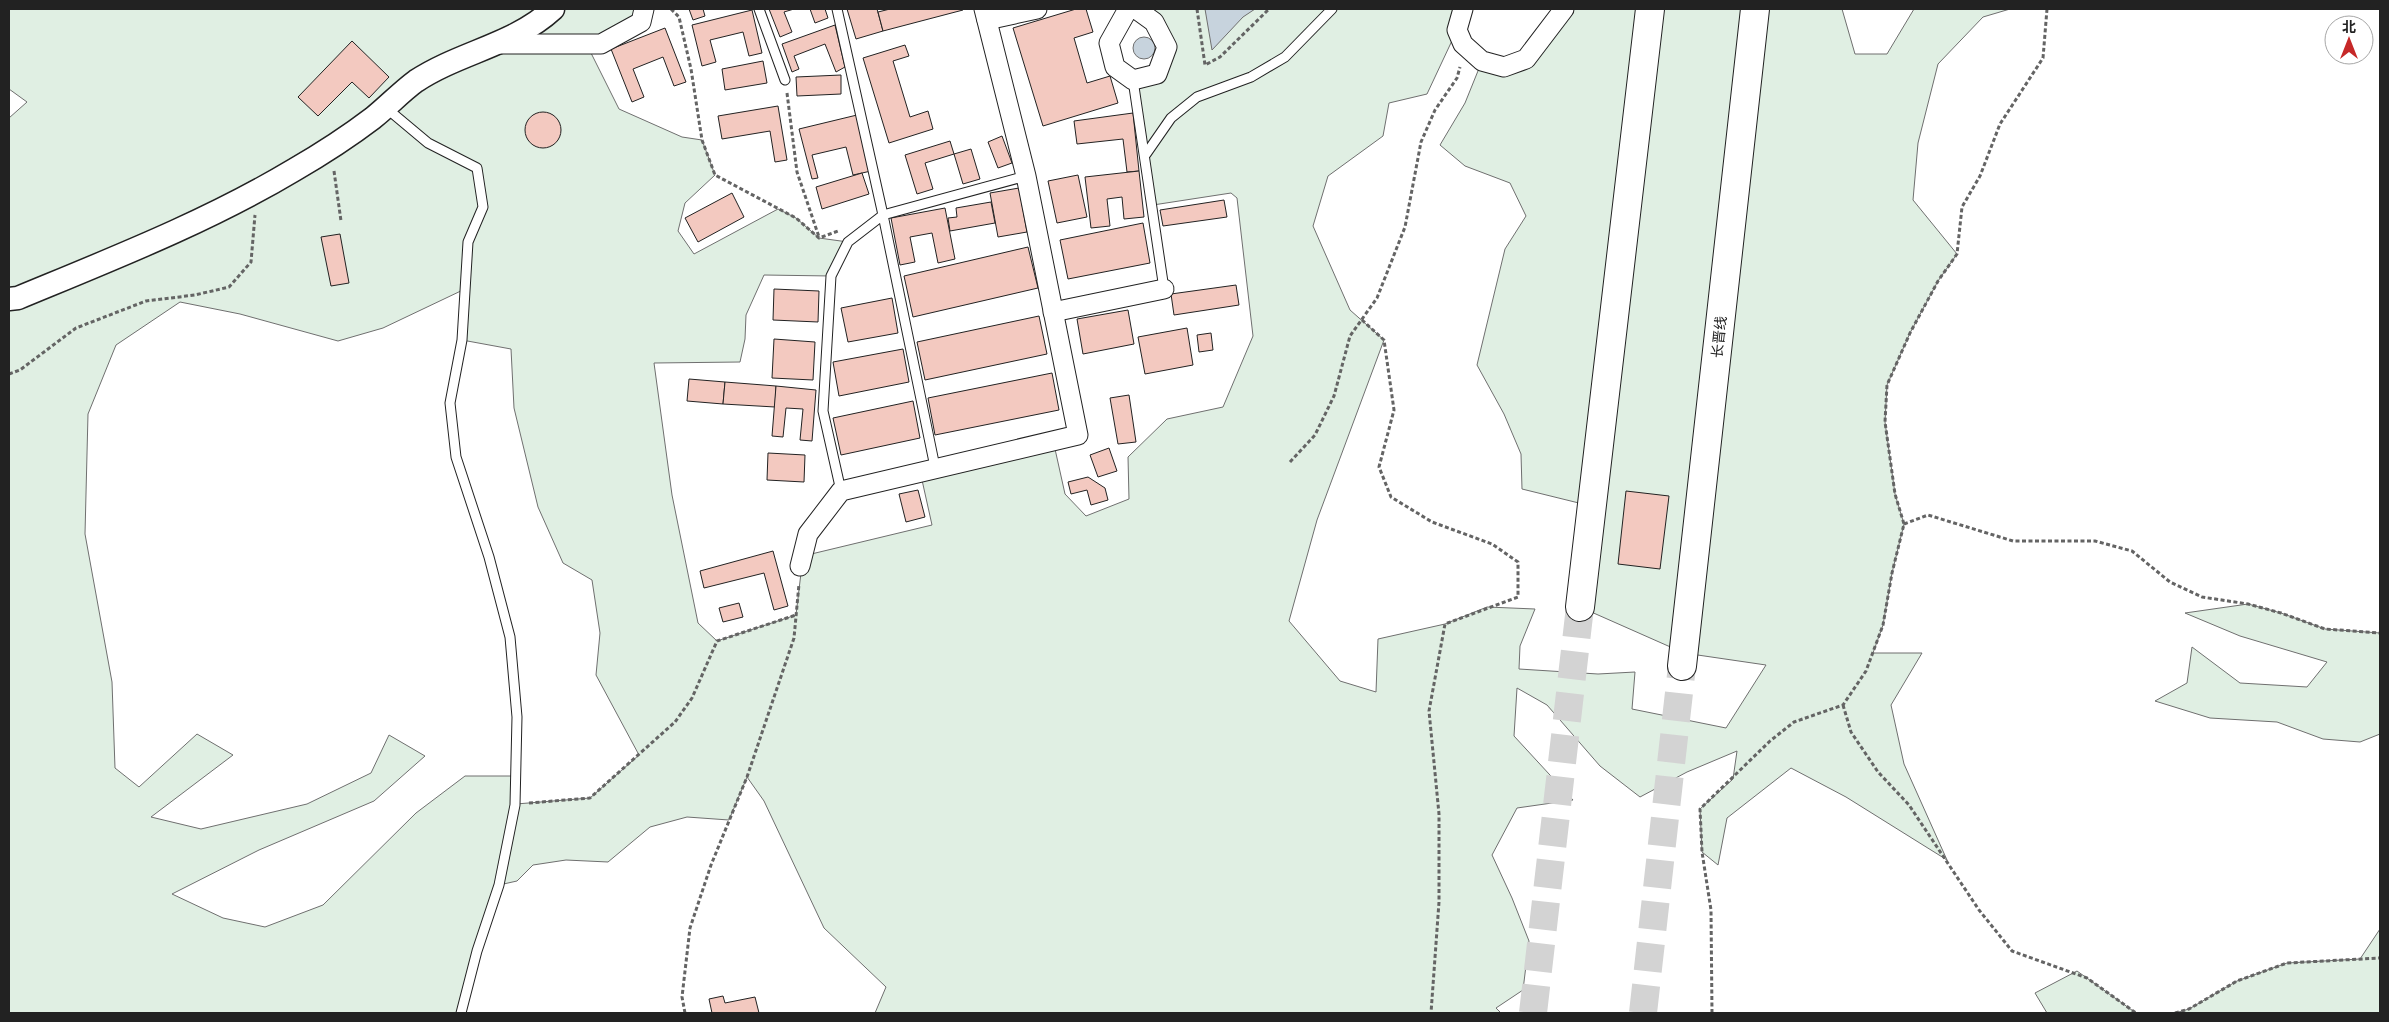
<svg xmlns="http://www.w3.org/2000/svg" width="2389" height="1022" viewBox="0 0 2389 1022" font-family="'Nunito Sans','Noto Sans SC',sans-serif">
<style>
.green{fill:#e0efe3;stroke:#6f6f6f;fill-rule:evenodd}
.water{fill:#c7d3dd;stroke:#6f6f6f}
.building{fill:#f3c9c0;stroke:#222}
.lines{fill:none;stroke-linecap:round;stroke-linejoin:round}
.primary-tunnel{stroke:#d3d3d3;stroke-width:28;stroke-dasharray:28 14;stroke-linecap:butt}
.service-casing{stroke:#222;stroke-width:11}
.minor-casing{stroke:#222;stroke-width:21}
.tertiary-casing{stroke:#222;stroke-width:25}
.primary-casing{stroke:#222;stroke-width:30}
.path{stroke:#646464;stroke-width:3;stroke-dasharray:4 2.5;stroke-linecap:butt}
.service{stroke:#fff;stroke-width:9}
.minor{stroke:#fff;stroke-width:19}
.tertiary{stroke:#fff;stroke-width:22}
.primary{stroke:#fff;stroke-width:28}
.labels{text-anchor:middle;stroke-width:4;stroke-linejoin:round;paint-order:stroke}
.street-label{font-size:14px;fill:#222;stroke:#fff}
</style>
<rect width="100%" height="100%" fill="#fff"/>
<g class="green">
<path d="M 9,9 L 644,9 L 587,45 L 619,109 L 682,137 L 702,140 L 715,175 L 685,203 L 678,231 L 694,254 L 778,209 L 796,218 L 819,238 L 848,242 L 831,276 L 764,275 L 746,315 L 745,339 L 740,362 L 654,363 L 672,495 L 698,623 L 717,641 L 796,615 L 803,556 L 932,525 L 920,471 L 1053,440 L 1065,494 L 1086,516 L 1129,499 L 1128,457 L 1167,419 L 1223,407 L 1253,336 L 1237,198 L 1231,193 L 1153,205 L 1133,80 L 1157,74 L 1167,47 L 1136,9 L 1463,9 L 1457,30 L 1427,94 L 1389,103 L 1383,136 L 1328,176 L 1313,226 L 1350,310 L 1384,340 L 1317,520 L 1289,621 L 1340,681 L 1376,692 L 1378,639 L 1445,624 L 1487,607 L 1535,609 L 1520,646 L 1519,669 L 1598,674 L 1635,672 L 1632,709 L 1726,728 L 1766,665 L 1684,653 L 1580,607 L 1591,506 L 1522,489 L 1521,454 L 1504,414 L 1477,365 L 1505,249 L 1526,216 L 1510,183 L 1465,166 L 1440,145 L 1465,103 L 1482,61 L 1504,67 L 1564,9 L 1842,9 L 1855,54 L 1887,54 L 1914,9 L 2010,9 L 1983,17 L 1938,64 L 1918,143 L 1913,200 L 1957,254 L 1938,281 L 1910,333 L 1887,385 L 1885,422 L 1895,494 L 1904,524 L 1892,573 L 1883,625 L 1873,653 L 1922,653 L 1891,705 L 1904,764 L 1947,860 L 1846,797 L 1791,768 L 1727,818 L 1718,865 L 1702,852 L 1700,809 L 1733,779 L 1737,751 L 1687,772 L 1640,797 L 1600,766 L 1547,705 L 1517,688 L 1514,736 L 1573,800 L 1517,808 L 1492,855 L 1512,898 L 1529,941 L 1523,990 L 1496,1008 L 1501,1013 L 875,1013 L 886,987 L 824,928 L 764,801 L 747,777 L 729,820 L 687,817 L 650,827 L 608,862 L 566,860 L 533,865 L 517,881 L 499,885 L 461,1013 L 9,1013 L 9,118 L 27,102 L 9,89 ZM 465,289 L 462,340 L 511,349 L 514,408 L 538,507 L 563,563 L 592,580 L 600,633 L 596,675 L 639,755 L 590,798 L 516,804 L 516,776 L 465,776 L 416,813 L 323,905 L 265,927 L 223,918 L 172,894 L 259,850 L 374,801 L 425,756 L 389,735 L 371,773 L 307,804 L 201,829 L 151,817 L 233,755 L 197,734 L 139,787 L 115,768 L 112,682 L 85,534 L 88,414 L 116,345 L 180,302 L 240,314 L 338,341 L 383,328 Z"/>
<polygon points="2248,604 2281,613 2325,629 2380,633 2380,734 2360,742 2323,739 2277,722 2210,718 2155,701 2187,683 2192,647 2240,683 2307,687 2327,662 2240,636 2185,613"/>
<polygon points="2380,929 2380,1013 2175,1013 2189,1009 2237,981 2287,963 2360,959"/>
<polygon points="2077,971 2136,1013 2047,1013 2035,993"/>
</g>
<g class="water">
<polygon points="1205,9 1255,9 1243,17 1212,50"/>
<circle cx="1144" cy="48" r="11"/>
</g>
<g class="building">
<polygon points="689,9 703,9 705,16 693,20"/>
<polygon points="769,9 794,9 784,12 792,32 780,37"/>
<polygon points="810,9 825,9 828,18 815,23"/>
<polygon points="847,9 877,9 883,31 856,39"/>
<polygon points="890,9 963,9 963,10 883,31 878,12"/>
<polygon points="1076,9 1086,9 1093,32 1074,38 1087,83 1110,76 1118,103 1043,126 1013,28"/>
<polygon points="752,10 762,53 749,56 743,32 710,40 716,62 702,66 692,25"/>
<polygon points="835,25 845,67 836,72 825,44 794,56 799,69 792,72 782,44"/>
<polygon points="665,28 686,82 674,86 663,57 633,69 644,97 632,102 611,49"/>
<polygon points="352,41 389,77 369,98 352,82 318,116 298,97"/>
<polygon points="905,45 909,56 893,61 910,117 928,111 933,129 889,143 863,58"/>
<polygon points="763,61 767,83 725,90 722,69"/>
<polygon points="841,75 841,94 797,96 796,77"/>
<polygon points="778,106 787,160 775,162 770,131 722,139 718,116"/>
<circle cx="543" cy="130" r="18"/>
<polygon points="1133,113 1139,171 1127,172 1123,139 1077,144 1074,121"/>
<polygon points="857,115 871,171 853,175 846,147 812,155 818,178 812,179 799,129"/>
<polygon points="1002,136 1012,163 998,168 988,142"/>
<polygon points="950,141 954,154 925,163 933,189 917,194 905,155"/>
<polygon points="971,149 980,179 963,184 954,154"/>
<polygon points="1139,171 1144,217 1124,219 1122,197 1107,199 1110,226 1091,228 1085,177"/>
<polygon points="862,173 869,194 822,209 816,187"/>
<polygon points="1078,175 1087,217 1057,223 1048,181"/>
<polygon points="1019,188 1027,232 998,237 990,193"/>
<polygon points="732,193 744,217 698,242 685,218"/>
<polygon points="1224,200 1227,217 1163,226 1160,210"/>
<polygon points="991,202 995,223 950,231 948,218 957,217 956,208"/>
<polygon points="945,208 955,259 938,263 932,233 910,237 915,262 900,265 891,218"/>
<polygon points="1143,223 1150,263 1068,279 1060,240"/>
<polygon points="340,234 349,283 331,286 321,237"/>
<polygon points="1028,247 1038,288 913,317 904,276"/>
<polygon points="1236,285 1239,305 1174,315 1171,294"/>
<polygon points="774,289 819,291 818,322 773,320"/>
<polygon points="892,298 898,333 848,342 841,308"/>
<polygon points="1128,310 1134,344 1083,354 1077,319"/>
<polygon points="1039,316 1047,354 925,380 917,342"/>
<polygon points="1187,328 1193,365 1145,374 1138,337"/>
<polygon points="1211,333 1213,350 1199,352 1197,335"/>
<polygon points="774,339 815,342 813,380 772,378"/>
<polygon points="903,349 909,382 839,396 833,362"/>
<polygon points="1052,373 1059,410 935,435 928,398"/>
<polygon points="689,379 725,382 723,404 687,401"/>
<polygon points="725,382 776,386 775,407 723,404"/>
<polygon points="776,386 816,390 812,441 800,440 803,409 786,408 783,437 772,436"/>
<polygon points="1129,395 1136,442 1118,444 1110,398"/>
<polygon points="913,401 920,438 841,455 833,418"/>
<polygon points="1109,448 1117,471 1098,477 1090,455"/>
<polygon points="768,453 805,455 804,482 767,480"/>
<polygon points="1088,477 1105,488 1108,500 1091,505 1087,490 1071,494 1068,482"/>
<polygon points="918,490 925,517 906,522 899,494"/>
<polygon points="1626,491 1669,496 1660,569 1618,564"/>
<polygon points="773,551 788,606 774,610 764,573 704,588 700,571"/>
<polygon points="739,603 743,617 723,622 719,608"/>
<polygon points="723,996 725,1003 755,997 759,1013 712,1013 709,999"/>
</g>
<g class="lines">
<g class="primary-tunnel">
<polyline points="1533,1013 1580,607"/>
<polyline points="1643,1013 1682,666"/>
</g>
<defs>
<g id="service">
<polyline points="759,9 785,80"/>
<polyline points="837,9 883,215 848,242 831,276 823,411 841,491"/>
<polyline points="1133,80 1164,289"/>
<polyline points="385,107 428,143 477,168 483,207 468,242 462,340 450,403 456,457 489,557 510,637 517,717 515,805 499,885 477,951 461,1013"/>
<polyline points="1146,154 1171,118 1197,97 1251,77 1285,57 1332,9"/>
<polyline points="935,467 883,215 1026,176"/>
</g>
<g id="minor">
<polyline points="1128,9 1109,43 1115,67 1133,80 1157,74 1167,47 1154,22 1136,9"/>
<polyline points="1463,9 1457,30 1463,44 1482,61 1504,67 1526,59 1564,9"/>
<polyline points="987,20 1037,9"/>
<polyline points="497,44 601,44 641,22 644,9"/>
<polyline points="1053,312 1164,289"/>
<polyline points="800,566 808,534 841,491 1078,435 1026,176 984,9"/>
</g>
<path id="tertiary" d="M 9,299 L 18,298 C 112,259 207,222 294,170 C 320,155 348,137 373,118 C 388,106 401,92 416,81 C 460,52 514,45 553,9"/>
<g id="primary">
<polyline points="1580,607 1650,9"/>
<polyline points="1682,666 1755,9"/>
</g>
</defs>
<use href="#service" class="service-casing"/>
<use href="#minor" class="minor-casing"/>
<use href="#tertiary" class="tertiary-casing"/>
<use href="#primary" class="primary-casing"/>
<g class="path">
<polyline points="671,9 679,17 691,69 702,140 715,175 796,218 819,238 838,231"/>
<polyline points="1197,9 1205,65 1220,57 1269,9"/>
<polyline points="787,93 797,172 819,237"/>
<polyline points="334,171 341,221"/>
<polyline points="1362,320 1384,340 1394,410 1379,467 1391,497 1432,522 1492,544 1518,562 1518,597 1445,624 1429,711 1439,814 1439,902 1431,1013"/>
<polyline points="9,374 20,370 76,328 146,301 195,295 229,287 251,262 255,215"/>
<polyline points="1290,462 1315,435 1334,396 1350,336 1377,298 1405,227 1421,142 1435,110 1457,78 1460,67"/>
<polyline points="1904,524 1928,515 2013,541 2095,541 2132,551 2170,582 2202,597 2248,604 2281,613 2325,629 2380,633"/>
<polyline points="1843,705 1851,732 1878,772 1909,805 1979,910 2012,951 2087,978 2136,1013"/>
<polyline points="529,803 590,798 675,722 692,698 717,641 796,615"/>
<polyline points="685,1013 682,997 690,928 711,865 747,777 794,638 799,584"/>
<polyline points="1712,1013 1711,910 1702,852 1700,809 1770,741 1794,722 1843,705 1866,671 1883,625 1892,573 1904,524 1895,494 1885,422 1887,385 1910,333 1938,281 1957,254 1962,207 1980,176 2000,124 2043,58 2047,9"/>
<polyline points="2175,1013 2189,1009 2237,981 2287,963 2380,958"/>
</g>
<use href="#service" class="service"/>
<use href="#minor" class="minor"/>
<use href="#tertiary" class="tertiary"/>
<use href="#primary" class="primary"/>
</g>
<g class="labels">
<g class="street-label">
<text transform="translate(1719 337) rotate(-84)" y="5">长晋线</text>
</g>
</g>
<rect width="2389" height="1022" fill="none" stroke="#222222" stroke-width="20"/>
<g transform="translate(2349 40)"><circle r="24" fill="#ffffff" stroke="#a7a7a7"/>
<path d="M0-4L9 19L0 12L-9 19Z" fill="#c62828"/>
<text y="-8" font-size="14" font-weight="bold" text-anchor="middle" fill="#222222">北</text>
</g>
</svg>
